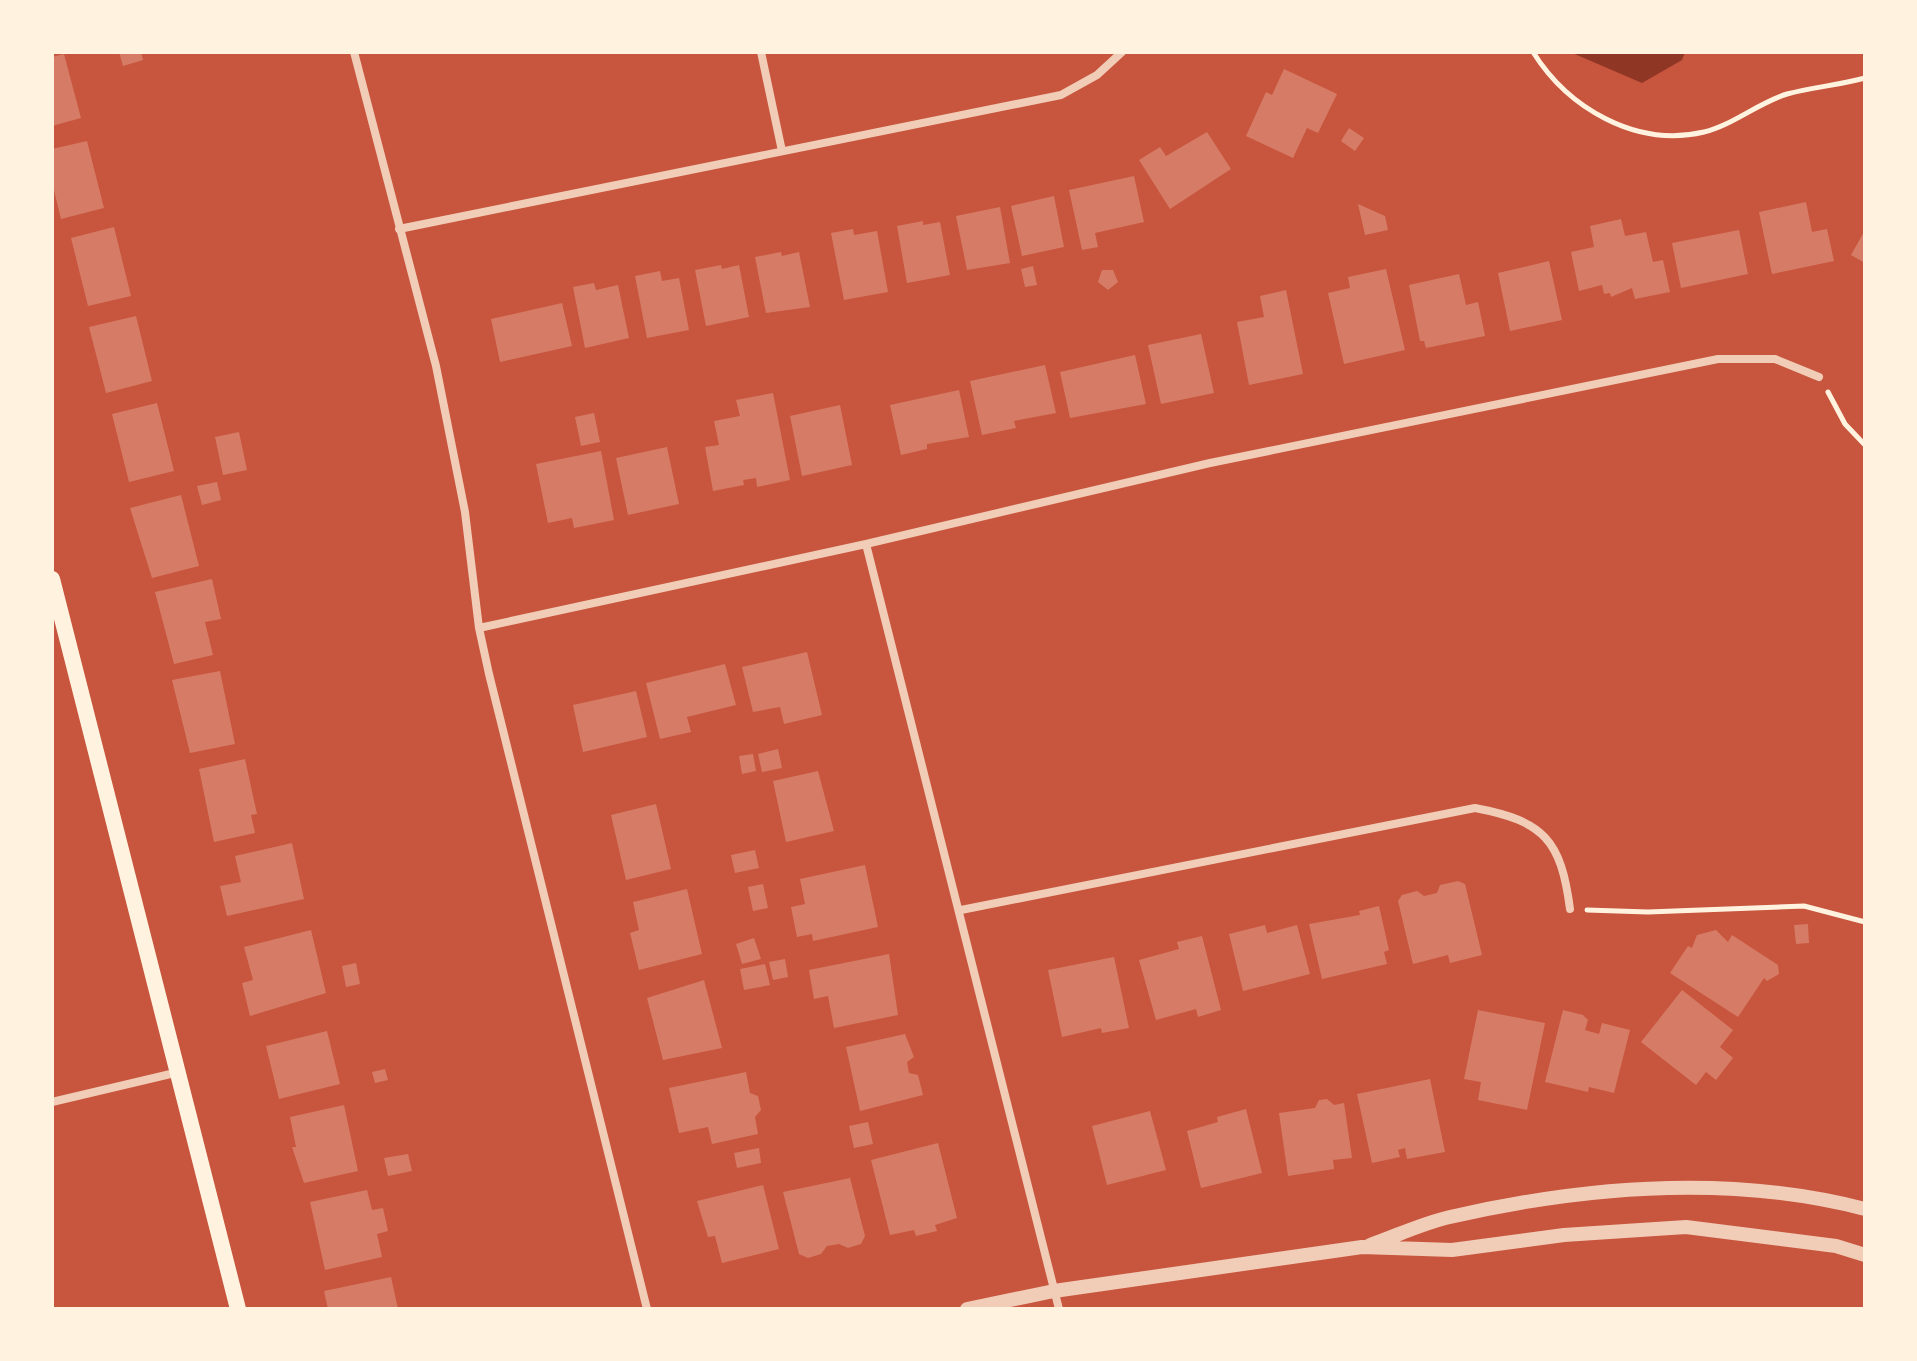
<svg xmlns="http://www.w3.org/2000/svg" width="1917" height="1361" font-family="'Work Sans',sans-serif">
<rect width="100%" height="100%" fill="#c8553d"/>
<path fill="#8f3625" d="M1570,52h115l-3,8 -40,23z"/>
<path fill="#d67c66" d="M119,52h22l2,8 -20,6z
M64,54l17,64 -29,8v-69z
M1284,69l53,25 -19,39 -11,-5 -14,30 -47,-22 20,-44 6,3z
M1349,128l15,10 -9,13 -14,-10z
M1207,132l24,37 -61,40 -31,-49 21,-13 6,9z
M87,141l17,67 -43,11 -9,-37v-33z
M1134,176l10,46 -49,11 3,14 -16,3 -13,-60z
M1054,196l10,51 -42,9 -11,-50z
M1806,202l6,30 15,-3 7,32 -62,13 -13,-62z
M1358,204l27,12 3,14 -23,5z
M1000,207l10,56 -43,7 -11,-54z
M1621,219l4,17 21,-4 7,30 10,-2 7,32 -35,7 -3,-11 -21,9 -1,-4 -6,1 -2,-9 -23,6 -8,-39 23,-5 -4,-21z
M923,221v4l17,-3 10,53 -43,8 -10,-57z
M114,227l17,69 -43,10 -17,-68z
M853,229l1,6 23,-4 11,61 -44,8 -13,-67z
M1739,230l9,44 -67,14 -9,-45z
M1865,230v33l-14,-8z
M781,252l1,4 17,-4 11,55 -44,6 -11,-56z
M1549,261l13,59 -52,11 -12,-58z
M721,265l1,4 17,-4 10,52 -43,9 -11,-56z
M1033,266l4,19 -12,2 -4,-18z
M1386,269l19,81 -61,14 -16,-71 22,-5 -2,-11z
M1102,270h11l5,12 -10,8 -10,-8z
M660,271l2,10 17,-3 10,52 -42,8 -12,-62z
M1459,274l7,31 12,-3 7,34 -59,12 -2,-7h-4l-11,-56z
M594,283l2,7 22,-5 11,53 -44,10 -12,-61z
M1286,290l17,84 -54,11 -12,-63 27,-5 -4,-21z
M562,303l10,43 -72,16 -9,-43z
M136,316l16,65 -46,12 -17,-66z
M1201,334l13,59 -53,11 -13,-59z
M1135,355l11,49 -76,14 -10,-46z
M1045,365l11,48 -42,8 2,7 -34,7 -12,-54z
M959,390l10,47 -42,7v5l-26,6 -11,-50z
M773,393l17,87 -33,7 -1,-9 -13,2 1,5 -31,6 -8,-44 14,-2 -5,-24 26,-5 -4,-16z
M157,403l17,68 -45,11 -17,-68z
M840,405l12,60 -50,11 -12,-60z
M594,413l6,29 -19,4 -6,-29z
M239,432l8,38 -24,5 -8,-38z
M667,447l12,57 -51,11 -12,-57z
M601,451l13,69 -40,8 -2,-10 -24,5 -12,-59z
M217,482l4,18 -19,5 -5,-19z
M181,495l18,71 -47,12 -22,-70z
M212,579l9,40 -16,3 8,33 -39,9 -19,-72z
M807,652l15,63 -38,9 -4,-17 -27,5 -11,-45z
M725,664l11,41 -49,12 4,15 -31,7 -14,-56z
M220,671l15,73 -45,9 -18,-73z
M636,691l11,46 -64,15 -10,-47z
M778,749l4,19 -20,4 -4,-18z
M753,754l3,17 -14,3 -3,-18z
M245,759l12,55 -6,1 4,18 -41,9 -15,-73z
M818,771l16,60 -48,11 -13,-61z
M656,804l15,65 -45,11 -15,-65z
M292,843l12,56 -77,17 -7,-30 21,-4 -6,-26z
M755,850l4,18 -24,5 -4,-18z
M865,865l13,62 -65,14 -1,-7 -15,3 -6,-30 14,-3 -5,-25z
M1458,881l7,3 17,71 -32,8 -2,-8 -35,9 -15,-63 4,-6 15,-4 7,5 13,-3 3,-8z
M763,884l5,24 -15,3 -5,-24z
M687,889l15,65 -63,16 -9,-37 9,-3 -6,-28z
M1379,906l10,44 -5,2 3,12 -65,15 -13,-55 51,-9 -1,-4z
M1808,924l1,19 -13,1 -2,-19z
M1265,925l2,8 30,-8 13,49 -67,17 -14,-57z
M311,930l15,63 -76,23 -8,-33 11,-3 -9,-33z
M1716,930l12,12 4,-7 46,30 1,9 -12,7 -3,-3 -26,39 -68,-44 18,-27 4,2 5,-13z
M1202,936l19,74 -23,7 -2,-8 -40,11 -17,-60 40,-11 -2,-7z
M754,938l7,21 -19,5 -6,-20z
M889,954l9,61 -64,13 -6,-32 -14,3 -5,-29z
M1114,957l15,71 -27,5 -1,-5 -39,9 -14,-67z
M785,959l3,18 -15,3 -4,-18z
M356,963l4,21 -14,3 -4,-21z
M765,964l5,21 -26,5 -4,-21z
M704,980l18,68 -59,12 -16,-62z
M1682,990l51,40 -13,17 13,11 -17,22 -10,-8 -10,13 -55,-43z
M1478,1010l67,13 -18,87 -49,-10 3,-18 -17,-3z
M1563,1010l20,5 5,5 -3,10 14,4 3,-11 28,7 -16,63 -25,-6 -1,5 -43,-10z
M327,1031l13,53 -61,15 -13,-53z
M905,1034l9,23 -7,5 2,11 9,2 5,20 -63,16 -14,-64z
M385,1069l3,11 -13,3 -3,-11z
M746,1072l4,21 8,3 3,14 -6,7 3,17 -46,10 -4,-17 -29,6 -10,-45z
M1430,1079l15,73 -38,7 -2,-11 -7,2 2,7 -28,6 -15,-69z
M1327,1099l7,6 10,-2 8,55 -19,2 1,9 -46,7 -9,-63 36,-5 4,-8z
M344,1105l14,66 -54,12 -12,-36h4l-6,-30z
M1246,1109l16,64 -61,15 -14,-57 31,-9 -1,-5z
M1150,1111l16,59 -59,15 -15,-59z
M868,1122l5,22 -19,4 -5,-22z
M938,1143l19,75 -22,7 2,6 -21,5 -2,-6 -24,5 -19,-75z
M759,1148l2,15 -24,5 -3,-15z
M408,1154l4,17 -24,5 -4,-18z
M850,1178l15,58 -4,8 -13,4 -9,-4 -12,2 -6,8 -13,4 -9,-4 -16,-62z
M763,1185l16,64 -57,14 -7,-27 -7,1 -11,-36z
M367,1190l5,20 11,-2 5,23 -11,3 5,23 -57,13 -15,-68z
M391,1277l7,32h-70l-4,-18z"/>
<g fill="none" stroke-linecap="round" stroke-linejoin="round">
<path stroke="#fff3e0" stroke-width="5" d="M1533,52c35,56 103,96 171,80 29,-7 54,-29 83,-38 26,-7 53,-9 78,-16
M1828,392l17,32 20,21
M1587,910l61,2 156,-6 61,16"/>
<path stroke="#f1ccb7" stroke-width="8" d="M354,52l82,314 29,146 14,116 10,46 158,635
M761,52l21,99
M399,229l662,-134 36,-20 25,-23
M866,544l193,765
M479,628l387,-84 344,-81 508,-104h57l44,18
M961,910l514,-102c69,13 86,32 95,101
M52,1102l127,-30"/>
<path stroke="#f1ccb7" stroke-width="14" d="M1370,1245c26,-9 53,-22 80,-28 135,-31 280,-43 415,-8
M967,1309l87,-18 308,-44 90,3 112,-15 122,-8 150,19 29,9"/>
<path stroke="#fff3e0" stroke-width="16" d="M52,579l186,730"/>
</g>
<rect width="1917" height="1361" fill="none" stroke="#fff3e0" stroke-width="108"/>
</svg>
